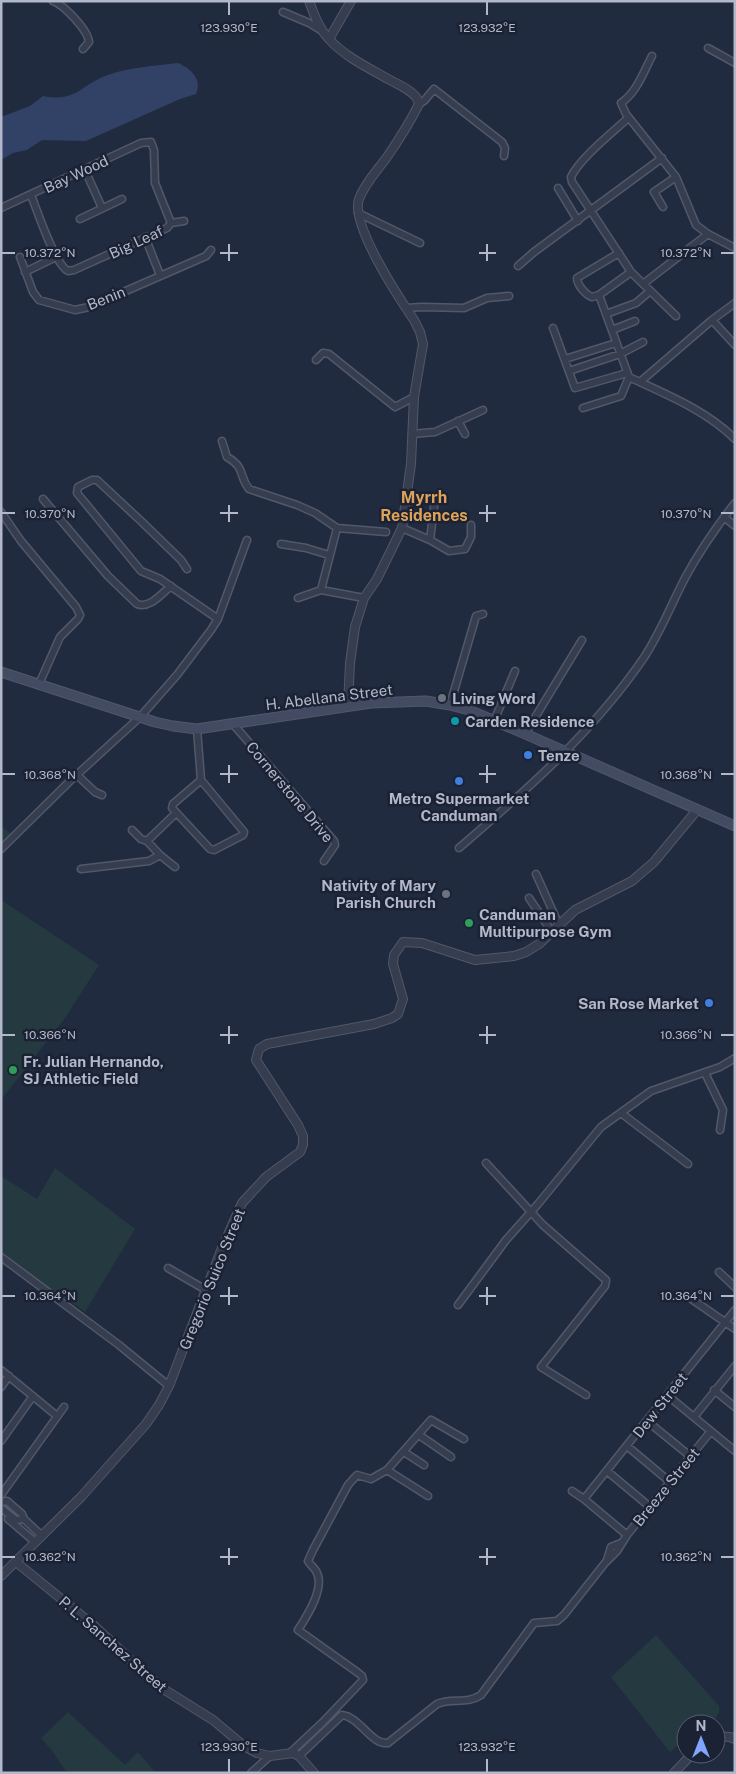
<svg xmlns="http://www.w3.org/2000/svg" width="736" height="1774" font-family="'Public Sans',sans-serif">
<rect width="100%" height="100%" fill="#212b40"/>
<path fill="#243a40" d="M1,826l15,12 -15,16z
M1,900l98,65 -34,53 -64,82z
M55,1168l80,61 -50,83 -19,-14 -5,8 -57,-42 -3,5v-93l36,23z
M656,1635l63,71v7l-7,11h-26v15l-16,13 -59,-75z
M68,1712l57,53 13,-13 18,21h-89l-14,-21 -12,-14z"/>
<path fill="#324166" d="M178,63c12,5 25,16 18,31l-16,5 -94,42 -44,-1 -15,10 -14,3 -12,7v-43l29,-11 13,-10c34,7 38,-12 65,-21 22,-8 46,-9 70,-12z"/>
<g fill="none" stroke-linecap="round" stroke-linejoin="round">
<g stroke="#51586a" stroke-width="9">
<path id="minor" d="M53,1c11,4 35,29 36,41l-6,7
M283,12l26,11 13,8
M708,48l27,15
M652,56c-9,17 -15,36 -31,47l5,11 50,63 20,48 12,9 27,14
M419,104l5,-3 10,-12 68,53 3,6 -1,8
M628,118c-16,15 -48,40 -57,59l1,5 59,90 45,44
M85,170l17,38
M558,188l20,33
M31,195c6,15 24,70 37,76l6,-1 93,-42 4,-5
M663,207l-9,-15 22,-15
M1,208l140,-65 10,-1 3,8 1,33 16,40
M358,213l62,30
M80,219l42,-20
M171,223l13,-2
M145,237l15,38
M20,257l13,35 6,8 36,10 14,-3 117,-51 5,-6
M518,266l16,-14 128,-94
M25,272l31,-15
M631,272l-32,23 30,82c36,17 77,33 106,62
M643,284l65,-50
M599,295l-7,2c-6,-2 -15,-12 -15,-19l42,-25
M406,308l16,-1 42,1 23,-10 22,-2
M606,314l30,-11 14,-12
M712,320l23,25
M553,328l22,60 52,-15
M612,330l23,-9
M565,359l51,-16
M316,360l7,-7 6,1 66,53 19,-10
M569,371l51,-17 23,-12
M640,382l72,-62 23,-17
M583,408l38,-12 8,-19
M458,421l7,13
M412,434l23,-2 48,-22
M222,441l5,16c19,11 11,18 22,32l48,16 18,8 22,15 49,4
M43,499l65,77 29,28c13,5 25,-11 34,-18
M1,512l20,29 55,66 4,8 -2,4 -18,18 -21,47
M724,517l11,9
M402,528l28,12 19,11 16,-2 6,-12v-12
M430,540l5,-41
M281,544l25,4 23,7
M187,569l-6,-9 -39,-38 -45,-42h-5l-14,7 -1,6 64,78 19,8 58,40
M321,590l43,8
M298,598l23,-8 16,-62
M450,705l26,-89 7,-2
M494,721l21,-50
M233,724l101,117 1,4 -11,16
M197,729l4,51
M525,734l57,-94
M77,775l18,17 7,3
M201,780l43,52 -1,3 -29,15 -4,-1 -38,-41 1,-4z
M132,830l9,9 6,2 13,14 15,12
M147,841l29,-28
M459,848c68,-58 136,-118 186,-192 16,-25 26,-51 40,-78 14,-26 32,-52 50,-75
M1,849l69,-68 70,-64 37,-42 34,-45 7,-11 29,-79
M81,869l68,-8 11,-6
M536,874l23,51
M529,898l23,34
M705,1073l18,37 -3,20
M621,1113l67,51
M486,1163l57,62 63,55 -1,6 -64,81 45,28
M1,1257l118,88 50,41
M168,1268l38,22
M719,1272l16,15
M690,1298l45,31
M458,1305l48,-65 32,-36 63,-77 50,-36 69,-24 15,-9
M1,1370l56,46
M1,1387l8,-11
M714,1390l21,17
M667,1395l68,56
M694,1417l41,-51
M647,1421l43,35
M419,1435l32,22
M1,1441l32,-45
M627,1446l43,36
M404,1452l20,13
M387,1470l41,26
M607,1471l43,36
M572,1491l12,8 43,36
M1,1495l63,-88
M584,1499l151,-189
M1,1502l6,-1 15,13 2,5
M1,1508l15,12 8,-1 18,17
M8,1519l27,23
M607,1560l4,-13 10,-4
M290,1753l33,-31 40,-42 -1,-4 -5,-4 -59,-42c9,-14 28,-43 18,-59 -2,-4 -6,-6 -8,-10l5,-11 35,-65 9,-10 14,4 16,-9 44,-50 33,19
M299,1756l43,-41c18,2 29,30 46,28l49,-39c15,-7 29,1 44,-9l53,-72 23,-2 7,-6 41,-52 12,-12 10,-16 84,-104
M251,1773l19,-17"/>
</g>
<g stroke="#51586a" stroke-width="10">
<path id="tertiary" d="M309,1c5,13 10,28 20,38 16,18 40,29 61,41 9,5 20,9 26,17 2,3 2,4 3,7 -9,18 -21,37 -32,53 -10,14 -22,26 -28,42 -9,25 40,99 55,121l6,12 3,12 -9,53 -3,67 -9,64 -25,51 -13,19 -9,29 -5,36 -2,43
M329,39l22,-38
M16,1562l76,62 55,51 18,15 48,30 31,26 13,7 13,3 23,-3 6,3 15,17
M1,1576l80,-79 65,-73 13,-19 10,-19 53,-138 20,-45 24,-26 34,-25 3,-7v-9l-5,-11 -42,-65 3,-11 8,-5 107,-20 18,-6 6,-4 5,-15 -10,-35 1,-9 9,-13 19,1 53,17 39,-4 12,-4 13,-8 36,-34 57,-29 22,-19 43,-52
M716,1736l14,1 5,2
M674,1773l18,-19"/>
</g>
<g stroke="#51586a" stroke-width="11">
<path id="secondary" d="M1,672l154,50 18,4 24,3 174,-26 55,-2 24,4 19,5 54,23 212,93"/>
</g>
<use href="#minor" stroke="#363d4f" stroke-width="6"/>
<use href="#tertiary" stroke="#363d4f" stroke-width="8"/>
<use href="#secondary" stroke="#434b63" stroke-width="9"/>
</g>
<path fill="none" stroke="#b2b8ca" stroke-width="2" d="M229,2v13M487,2v13M229,244v17M487,244v17M2,253h13M220,253h18M479,253h17M721,253h13M229,505v17M487,505v17M2,513h13M220,513h18M479,513h17M721,513h13M229,765v18M487,765v18M2,774h13M220,774h18M479,774h17M721,774h13M229,1026v18M487,1026v18M2,1035h13M220,1035h18M479,1035h17M721,1035h13M229,1287v18M487,1287v18M2,1296h13M220,1296h18M479,1296h17M721,1296h13M229,1548v17M487,1548v17M2,1557h13M220,1557h18M479,1557h17M721,1557h13M229,1759v13M487,1759v13"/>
<g fill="#6b7280" stroke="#1b2234" stroke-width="2">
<circle cx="442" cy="698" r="5"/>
<circle cx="446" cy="894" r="5"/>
</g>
<circle fill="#0f9aa8" stroke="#1b2234" stroke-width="2" cx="455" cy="721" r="5"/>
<g fill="#3f7fe0" stroke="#1b2234" stroke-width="2">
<circle cx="528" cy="755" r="5"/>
<circle cx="459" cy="781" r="5"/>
<circle cx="709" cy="1003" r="5"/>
</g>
<g fill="#2e9e5b" stroke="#1b2234" stroke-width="2">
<circle cx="469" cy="923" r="5"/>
<circle cx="13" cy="1070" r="5"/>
</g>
<g text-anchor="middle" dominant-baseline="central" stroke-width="5" stroke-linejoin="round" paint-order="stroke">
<g font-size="15" fill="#b2b8ca" stroke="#1b2234">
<text transform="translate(76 174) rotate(-25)">Bay Wood</text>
<text transform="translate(136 242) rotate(-25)">Big Leaf</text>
<text transform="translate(106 298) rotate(-22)">Benin</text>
<text transform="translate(329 697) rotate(-7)">H. Abellana Street</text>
<text transform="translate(290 792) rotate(50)">Cornerstone Drive</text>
<text transform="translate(212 1279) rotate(-68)">Gregorio Suico Street</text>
<text transform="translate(660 1405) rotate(-52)">Dew Street</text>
<text transform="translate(666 1487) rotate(-51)">Breeze Street</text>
<text transform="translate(113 1644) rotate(41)">P. L. Sanchez Street</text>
</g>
<g font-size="15" font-weight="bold" fill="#b2b8ca" stroke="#1b2234" text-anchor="start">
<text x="452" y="698">Living Word</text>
<text x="465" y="721">Carden Residence</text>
<text x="538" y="755">Tenze</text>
<text x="459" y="798" text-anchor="middle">Metro Supermarket<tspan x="459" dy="17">Canduman</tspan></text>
<text x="436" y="885" text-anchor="end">Nativity of Mary<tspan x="436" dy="17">Parish Church</tspan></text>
<text x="479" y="914">Canduman<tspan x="479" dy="17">Multipurpose Gym</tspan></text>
<text x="699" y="1003" text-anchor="end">San Rose Market</text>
<text x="23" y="1061">Fr. Julian Hernando,<tspan x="23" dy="17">SJ Athletic Field</tspan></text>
</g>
<g font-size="16" font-weight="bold" fill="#dea259" stroke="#1b2234">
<text x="424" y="497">Myrrh<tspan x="424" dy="18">Residences</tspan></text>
</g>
</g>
<g font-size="12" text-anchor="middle" fill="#b2b8ca" stroke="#1b2234" stroke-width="5" stroke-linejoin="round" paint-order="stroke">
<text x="229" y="32">123.930°E</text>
<text x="487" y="32">123.932°E</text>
<text x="50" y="257">10.372°N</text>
<text x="686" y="257">10.372°N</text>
<text x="50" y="518">10.370°N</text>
<text x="686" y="518">10.370°N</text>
<text x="50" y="779">10.368°N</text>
<text x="686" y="779">10.368°N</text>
<text x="50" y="1039">10.366°N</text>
<text x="686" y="1039">10.366°N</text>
<text x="50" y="1300">10.364°N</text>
<text x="686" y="1300">10.364°N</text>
<text x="50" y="1561">10.362°N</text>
<text x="686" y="1561">10.362°N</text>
<text x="229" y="1751">123.930°E</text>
<text x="487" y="1751">123.932°E</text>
</g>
<rect width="736" height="1774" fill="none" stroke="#b2b8ca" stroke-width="5"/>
<g transform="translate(701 1739)"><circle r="24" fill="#1b2234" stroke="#575e70"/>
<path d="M0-4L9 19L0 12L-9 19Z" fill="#82a4ff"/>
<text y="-8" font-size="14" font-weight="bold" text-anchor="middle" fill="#b2b8ca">N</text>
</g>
</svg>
